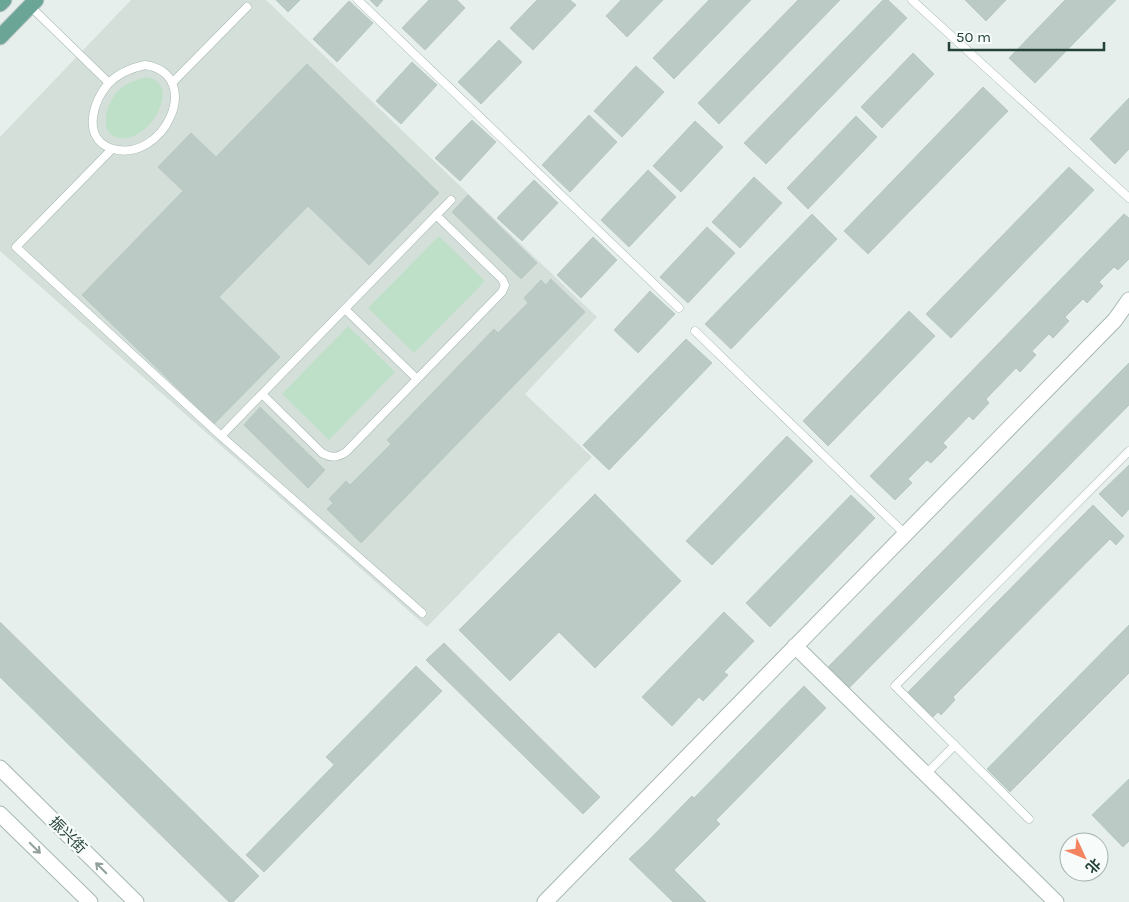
<svg xmlns="http://www.w3.org/2000/svg" width="1129" height="902" font-family="Karla,'Noto Sans SC',sans-serif">
<rect width="100%" height="100%" fill="#e6efeb"/>
<path fill="#d4dfda" d="M131,0h135l331,317 -72,77 67,63 -165,170 -427,-376v-114z"/>
<path fill="#bfe0c8" d="M146,77c36,5 7,59 -20,61 -30,3 -22,-33 -8,-47 8,-8 18,-11 28,-14z
M439,236l46,45 -71,72 -46,-45z
M348,326l47,46 -66,68 -47,-46z"/>
<path fill="#bbcac4" stroke="#b8c9c2" d="M276,0h24l-12,12z
M370,0h13l-6,7z
M429,0h28l8,8 -40,42 -23,-22z
M537,0h33l6,5 -43,45 -23,-22z
M621,0h42l-36,37 -21,-21z
M709,0h42l-77,79 -21,-21z
M798,0h42l-121,124 -21,-21z
M883,0h5l19,18 -141,146 -22,-21z
M965,0h41l-20,21z
M1065,0h51l-81,83 -26,-25z
M349,1l24,22 -36,39 -24,-23z
M499,40l23,22 -41,42 -23,-22z
M913,53l21,21 -52,54 -21,-21z
M412,62l25,23 -36,39 -25,-23z
M307,64l132,129 -70,72 -61,-59 -89,91 61,60 -66,67 -132,-129 101,-104 -25,-24 33,-34 25,24z
M636,66l28,26 -42,45 -28,-26z
M983,87l25,24 -140,143 -24,-23z
M1129,98v51l-14,15 -25,-25z
M589,115l28,27 -47,50 -28,-27z
M856,116l21,21 -69,72 -21,-21z
M472,120l24,22 -36,39 -25,-23z
M695,121l28,26 -42,45 -28,-26z
M1069,167l25,23 -143,148 -25,-24z
M648,170l28,27 -47,50 -28,-27z
M754,177l28,26 -42,45 -28,-26z
M534,180l24,23 -36,38 -25,-23z
M468,195l69,68 -16,16 -69,-67z
M812,214l25,25 -106,110 -26,-25z
M1124,214l5,4v41l-11,11 -4,-3 -15,15 4,4 -16,17 -4,-4 -18,18 4,4 -16,17 -4,-4 -17,17 4,4 -16,17 -4,-4 -30,31 3,4 -16,17 -4,-4 -26,27 4,4 -16,16 -4,-3 -19,19 4,4 -17,17 -25,-24z
M707,227l28,26 -47,50 -28,-26z
M593,237l24,23 -36,38 -24,-23z
M551,279l34,33 -224,231 -34,-34 6,-6 -4,-4 17,-18 4,4 41,-41 -4,-4 107,-111 4,4 30,-30 -4,-5 17,-18 5,5z
M650,291l25,23 -37,39 -24,-23z
M909,311l26,25 -107,110 -25,-25z
M686,339l26,24 -103,107 -26,-25z
M1129,363v42l-280,283 -21,-21z
M260,407l65,63 -17,18 -64,-63z
M787,436l26,25 -101,104 -26,-24z
M1129,465v44l-7,8 -23,-23z
M595,494l86,87 -86,87 -36,-36 -49,49 -51,-51z
M851,495l24,23 -105,109 -24,-24z
M1093,505l31,31 -8,9 -6,-6 -157,158 2,3 -14,15 -3,-3 -5,5 -25,-25z
M724,612l30,29 -30,31 4,3 -25,26 -4,-4 -27,29 -30,-29z
M0,622l259,254 -26,26h-4l-229,-225z
M1129,625v48l-119,119 -23,-23z
M444,643l156,154 -17,17 -157,-154z
M416,666l26,25 -90,91 -26,-25z
M804,686l22,22 -110,112 -22,-22z
M334,765l18,17 -88,90 -18,-17z
M1129,779v62l-6,6 -31,-32z
M692,796l28,28 -46,46 -28,-27z
M646,843l28,27 32,32h-33l-44,-43z"/>
<g fill="none" stroke-linecap="round" stroke-linejoin="round">
<g stroke="#a8b8b2" stroke-width="9">
<path id="service" d="M358,0l321,308
M912,0l217,198
M30,6l79,77
M145,65c61,9 18,102 -35,83 -28,-11 -17,-47 -2,-64 10,-11 23,-16 37,-19z
M172,83l75,-76
M112,149l-96,98 205,189 201,177
M345,309l72,70
M695,331l210,203
M262,394l60,59c9,5 15,5 24,-1l156,-160 3,-7 -3,-6 -66,-64
M221,436l230,-236
M926,774l29,-29
M1029,819l-134,-133 234,-235"/>
</g>
<g stroke="#a8b8b2" stroke-width="17">
<path id="minor" d="M795,646l261,256
M545,902l570,-582 14,-20"/>
</g>
<g stroke="#a8b8b2" stroke-width="17">
<path id="tertiary" d="M0,768l136,134
M0,814l90,88"/>
</g>
<g stroke="#c2cac8" stroke-width="17">
<path id="primary" d="M0,4l4,-4
M0,37l36,-37"/>
</g>
<use href="#service" stroke="#fff" stroke-width="8"/>
<use href="#minor" stroke="#fff" stroke-width="15"/>
<use href="#tertiary" stroke="#fff" stroke-width="15"/>
<use href="#primary" stroke="#6aa596" stroke-width="15"/>
</g>
<defs><path id="oneway-shaft" d="M-6 0H5M1.5-3L5.5 0L1.5 3" fill="none" stroke-width="1.6" stroke-linecap="round" stroke-linejoin="round" transform="scale(1.25)"/></defs>
<g stroke="#92a09c">
<use href="#oneway-shaft" transform="translate(35 848) rotate(45)"/>
<use href="#oneway-shaft" transform="translate(101 868) rotate(-135)"/>
</g>
<g text-anchor="middle" dominant-baseline="central" stroke-width="5" stroke-linejoin="round" paint-order="stroke">
<g font-size="15" fill="#24423a" stroke="#f7fbf9">
<text transform="translate(68 835) rotate(45)">振兴街</text>
</g>
</g>
<g transform="translate(1084 857) rotate(134)"><circle r="24" fill="#f7fbf9" stroke="#a3b1ad"/>
<path d="M0-4L9 19L0 12L-9 19Z" fill="#f4845f"/>
<text y="-8" font-size="14" font-weight="bold" text-anchor="middle" fill="#24423a">北</text>
</g>
<path d="M949 42v8h155v-8" fill="none" stroke="#24423a" stroke-width="2.5"/>
<text x="956" y="42" font-size="15" fill="#24423a" stroke="#f7fbf9" stroke-width="4" paint-order="stroke">50 m</text>
</svg>
